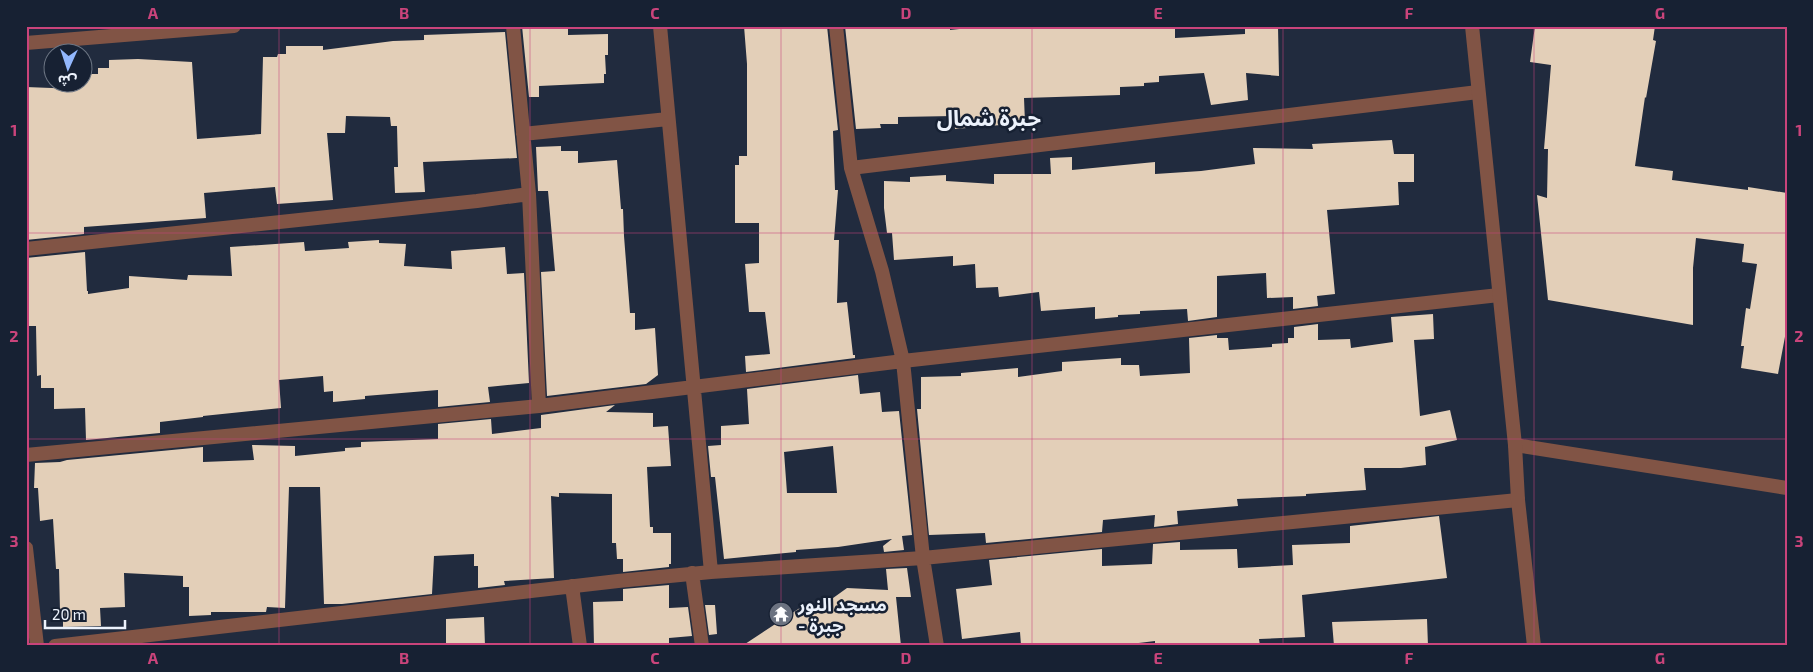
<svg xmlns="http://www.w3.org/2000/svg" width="1813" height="672" font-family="'Exo 2','Noto Sans Arabic',sans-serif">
<rect width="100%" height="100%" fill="#212b3e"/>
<path fill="#e3cfb8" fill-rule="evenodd" d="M522,26h46v9l40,-1v21h-3l1,19h-2v9l-65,3v11h-10z
M744,26h83l11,104 -5,1 2,59h3l-4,50h5l-2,63 10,-1 6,53h2v3l-109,14 -1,-16 25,-2 -5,-42h-16l-4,-48 14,-1v-40h-24v-58h4v-9h8v-92z
M845,26h105v4l37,-4h188v12l70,-4v-5l33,-2 1,49 -33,-3 2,27 -37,5 -7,-32 -45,3v6l-15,1v3l-24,1v8l-96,3 1,25 -70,6 -1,-13 -56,1v7h-18l1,4 -25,1z
M1535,26h120l-2,14 3,1 -10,57 -1,-1 -10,69 38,5 -1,9 76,10v-3l39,6v133l-9,48 -37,-6 3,-22h-3l5,-38 4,1 7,-45 -15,-2 2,-18 -48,-6 -3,30v57l-145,-25 -11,-105 10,3 1,-49h-4l7,-84 -21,-3z
M505,32l12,126 -94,4 2,30 -30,1 -1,-26h4l-1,-41h-6l-1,-9 -44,-1 -1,17h-18l6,67 -56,4 -2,-17 -71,6 2,25 -122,9v7l-58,6v-153l51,2 -1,-7h6v-8h16v-6h11v-8l29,-1 54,3 5,77 64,-5 2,-77h14l1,-3h8v-8h37v4l70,-9 31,-1v-5z
M1392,140l2,14h20v28h-16l1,23 -72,5 8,84 -18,2 1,10 -25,3v-12l-26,1 -1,-25 -49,3v41l-29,4 -1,-12 -47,2v3l-22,1v2l-23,2v-12l-54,4 -2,-19 -40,5 -1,-10 -22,1 -1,-24 -22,2v-10l-59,4 -2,-27h-5l-3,-25v-27l26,1v-5l36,-2v6l48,3v-10h57l-1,-16 22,-1v13l83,-8v12l46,-3 54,-7 -2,-16 60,1 -1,-5z
M561,146v5h17v12l39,-3 4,49h2l1,27 6,77h5v17l20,-2 3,47 -12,9 -99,12 -6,-124 14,-1 -7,-80h-10l-2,-44z
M379,240v3l27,1 -2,22 48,3 -1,-18 54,-4 2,27 17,-1 5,110 -41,4 2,15 -52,5v-17l-73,6v3l-32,3v-11l-9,1 -1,-16 -44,4 2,28 -78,8v1l-43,5v11l-74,7 -1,-32 -31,1v-21h-13v-13l-4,1 -1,-50h-8l-2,-68 59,-6 2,39h1v3l41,-6v-12l58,4 1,-5 44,1 -2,-29 74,-5 1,9 44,-3 -1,-6z
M1433,314l1,25 -20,1 6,76 30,-6 7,30 -32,7 1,18 -25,3h-37l2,22 -60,4v2l-69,3 1,7 -61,5 1,13 -24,3 1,-12 -52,5 -1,12 -116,11 -1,-10 -56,2 -12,-126h4v-32l40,-1v-3l57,-5v9l44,-6v-9l59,-4v7h18l1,11 50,-3 -1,-35 28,-3v3h11l1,12 43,-3v-3l16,-1v-5h6v-11l24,-3v16l32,-1 1,9 42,-6 -2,-25z
M858,375l2,19 20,-2 2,20 17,-1 13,124 -10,1 2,14 -20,2 -1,-6 9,-7 -54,8 -42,3v2l-72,7 -9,-82h-4l-3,-31 13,-1v-19l28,-2 -2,-35zM833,446l4,47h-50l-3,-41z
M615,405l-9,7 47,1v14l15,-1 3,40 -24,1 3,60h3v6h18v31h-2v3l-46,5v-13h-6l-1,-16h-4v-49l-53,-1v4l-8,-1 3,82 -50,3 1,4 -27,3v-22h-4v-12l-40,2 -2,38 -90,10h-18l-4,-117h-31l-4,121 -18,-1 -1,5h-55v3l-22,1v-29h-6v-11l-59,-3 1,34 -25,1 1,18 -38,1v-15h-3l-1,-43h-3l-3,-50 -13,2 -2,-33h-4l1,-25 25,-1 7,-2 136,-13v15l51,-2 -2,-15 43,1v10l50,-5v-3l16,-1v-5l77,-3v-15l53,-5 1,15 49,-6v-13z
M1439,516l8,62 -145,17 3,42 -46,2 1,7h-105v-5l-41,5 -93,-1 -1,-13 -58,7 -6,-50 36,-4 -3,-25 113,-11v17l50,-2 1,-20 27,-2v8l57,-1 1,19 55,-3 -1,-20 58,-2v-17z
M907,568l4,29h-15l5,49h-159l67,-44 6,9 32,-23 41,2 -2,-21z
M669,585v23l19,-1 4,29 -23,2v8h-75l-1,-44 30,-1v-12z
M705,605h10l2,29 -8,1z
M484,617l1,29h-39v-27z
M1427,619l1,27h-94l-2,-24z"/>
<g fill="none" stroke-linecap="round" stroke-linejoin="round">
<path stroke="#815445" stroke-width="14" d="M513,26l16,168 10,212
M660,26l51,546
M836,26l15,142 31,103 21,90 20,197 14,88
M26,43l208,-17
M523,134l145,-15
M851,168l627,-76
M26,249l451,-48 52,-7
M1515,445l272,43
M26,455l513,-49 364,-45 596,-66
M692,573l10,73
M572,586l8,60
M55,646l563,-65 93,-9 212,-14 595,-58"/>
<path stroke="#815445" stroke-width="14" d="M1472,26l43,419 3,55 16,146
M26,548l11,98"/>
</g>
<path fill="none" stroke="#ca447b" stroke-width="1" stroke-opacity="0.55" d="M279,26v620M530,26v620M781,26v620M1032,26v620M1283,26v620M1534,26v620M26,233h1761M26,439h1761"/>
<defs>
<g id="temple-disc" transform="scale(1.25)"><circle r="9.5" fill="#6b7280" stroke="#172133"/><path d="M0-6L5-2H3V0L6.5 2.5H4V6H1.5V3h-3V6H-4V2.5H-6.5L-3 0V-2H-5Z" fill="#fff"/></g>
</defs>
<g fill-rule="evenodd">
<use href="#temple-disc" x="781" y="614"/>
</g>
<g text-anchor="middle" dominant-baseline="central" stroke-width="5" stroke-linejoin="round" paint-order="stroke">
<g font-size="18" font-weight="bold" fill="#ecf2fc" stroke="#172133" text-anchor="start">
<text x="798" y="604">مسجد النور<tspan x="798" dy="21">- جبرة</tspan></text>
</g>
<g font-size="22" font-weight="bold" fill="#ecf2fc" stroke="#172133">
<text x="989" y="117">جبرة شمال</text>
</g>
</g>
<rect width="1813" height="672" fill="none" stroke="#172133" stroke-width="55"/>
<g transform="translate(68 68) rotate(183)"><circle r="24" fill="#172133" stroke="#6c7583"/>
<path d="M0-4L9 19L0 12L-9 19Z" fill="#92b7fd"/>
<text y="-8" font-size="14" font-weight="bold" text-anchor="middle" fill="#ecf2fc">ش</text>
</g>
<path d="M45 620v8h80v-8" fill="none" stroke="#ecf2fc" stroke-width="2.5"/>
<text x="52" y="620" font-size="15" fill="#ecf2fc" stroke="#172133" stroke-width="4" paint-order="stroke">20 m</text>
<rect x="28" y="28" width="1758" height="616" fill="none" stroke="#ca447b" stroke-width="2"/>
<g font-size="16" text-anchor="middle" font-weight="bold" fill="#ca447b">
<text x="153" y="19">A</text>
<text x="404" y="19">B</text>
<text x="655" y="19">C</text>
<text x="906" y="19">D</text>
<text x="1158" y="19">E</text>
<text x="1409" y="19">F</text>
<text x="1660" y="19">G</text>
<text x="14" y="136">1</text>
<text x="1799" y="136">1</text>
<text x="14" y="342">2</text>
<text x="1799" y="342">2</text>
<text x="14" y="547">3</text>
<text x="1799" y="547">3</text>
<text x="153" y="664">A</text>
<text x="404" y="664">B</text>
<text x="655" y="664">C</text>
<text x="906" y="664">D</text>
<text x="1158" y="664">E</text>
<text x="1409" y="664">F</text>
<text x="1660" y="664">G</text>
</g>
</svg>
